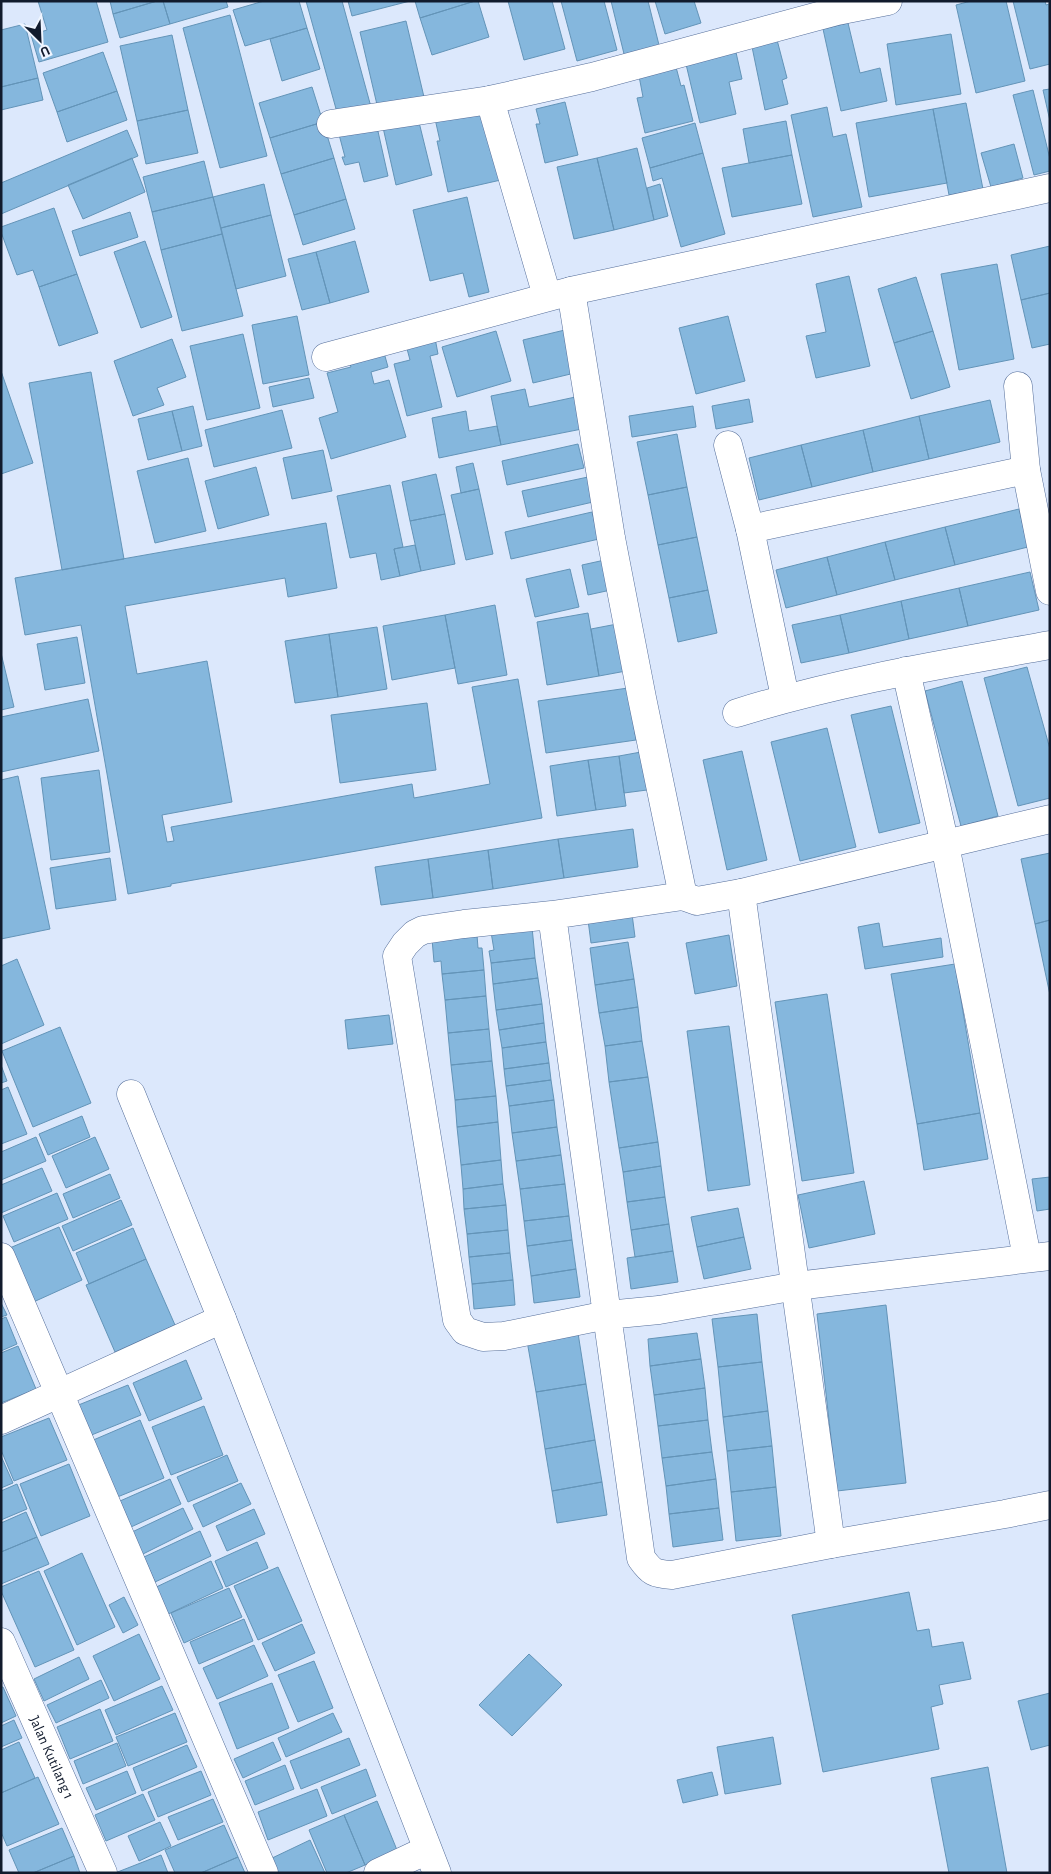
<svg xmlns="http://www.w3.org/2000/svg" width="1051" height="1874" font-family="'Alegreya Sans',sans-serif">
<rect width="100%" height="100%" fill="#dce8fc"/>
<path fill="#85b7dd" stroke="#6394b8" d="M38,1h58l12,41 -69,20 -8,-27 16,-5z
M110,1h47l-44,13z
M157,1h6l7,23 -50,14 -7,-24z
M163,1h63l2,6 -58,17z
M264,1h35l8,27 -62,18 -12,-36z
M306,1h36l29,106 -33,9z
M348,1h62l-58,15z
M415,1h60l-55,17z
M475,1h3l11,36 -57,18 -12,-37z
M508,1h44l13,48 -41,11z
M561,1h43l13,49 -40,11z
M611,1h37l13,52 -35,9z
M655,1h39l7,22 -36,11z
M971,1h35l19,80 -49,12 -20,-88z
M1013,1h32l1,4 3,-1 1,60 -20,5z
M230,15l37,141 -47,12 -37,-140z
M406,21l18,76 -46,12 -18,-77z
M848,23l12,50 20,-5 7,33 -46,10 -18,-82z
M25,24l13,54 -37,9v-57z
M307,28l13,41 -38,12 -12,-42z
M951,34l10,60 -65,11 -9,-61z
M172,35l16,75 -51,11 -17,-75z
M776,36l11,42 -5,2 6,24 -23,6 -14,-68z
M735,48l7,31 -13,3 7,32 -36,9 -15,-63z
M103,52l14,39 -60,21 -14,-39z
M676,67l5,19 3,-1 9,36 -48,12 -8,-35 6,-1 -4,-21z
M38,78l5,22 -42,10v-23z
M312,87l11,35 -53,16 -11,-35z
M1050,89v32l-7,-31z
M1033,90l17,69v12l-16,4 -21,-80z
M117,91l10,29 -60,22 -10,-30z
M492,97l22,80 -66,15 -11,-51h3l-7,-31z
M565,102l13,53 -33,8 -9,-39h4l-4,-15z
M966,103l17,86 -34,6 -16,-86z
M827,107l6,30 13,-3 16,73 -49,10 -22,-102z
M933,109l14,74 -78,14 -13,-74z
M188,110l10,43 -52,11 -9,-43z
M417,114l15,61 -36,10 -14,-62z
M375,118l13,58 -24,6 -5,-20 -14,3 -3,-8h3l-8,-30z
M786,121l6,34 -43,8 -6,-34z
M323,122l11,36 -53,16 -11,-36z
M695,123l8,30 -53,15 -8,-30z
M127,130l11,26 -137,58v-31z
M1014,144l9,34 -32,9 -10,-34z
M637,148l17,72 -40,10 -17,-72z
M703,153l22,81 -44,13 -19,-69 -9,3 -3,-13z
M792,155l10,49 -70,13 -10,-49z
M132,158l13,34 -62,27 -15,-34z
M334,158l12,41 -52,16 -13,-41z
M597,158l17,72 -40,9 -17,-72z
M204,161l9,36 -61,15 -9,-35z
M264,184l7,31 -50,13 -8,-31z
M660,184l8,32 -14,4 -7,-32z
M213,197l9,37 -61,16 -9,-38z
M467,197l22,95 -20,5 -6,-24 -33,8 -17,-71z
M346,199l9,30 -52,16 -9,-30z
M54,208l23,66 -38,13 -6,-17 -16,5 -16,-43v-5z
M130,212l8,25 -58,19 -8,-25z
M271,215l15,61 -50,13 -15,-61z
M222,234l21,82 -61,15 -21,-81z
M145,241l27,76 -31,11 -27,-76z
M355,241l14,51 -39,11 -14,-51z
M1050,246v47l-29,7 -10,-45z
M316,252l14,51 -28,7 -14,-51z
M997,264l17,95 -55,11 -18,-96z
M77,274l21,59 -39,13 -20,-59z
M849,276l21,90 -54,12 -10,-42 20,-4 -10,-48z
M916,277l17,54 -39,12 -16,-54z
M1050,293v51l-18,4 -11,-48z
M297,316l12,59 -46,9 -11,-59z
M728,316l17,65 -49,13 -17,-66z
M569,329l10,43 -46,11 -10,-43z
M496,331l15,50 -54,16 -15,-50z
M933,331l17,56 -39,12 -17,-56z
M243,334l17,74 -53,12 -17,-74z
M435,338l3,16 -8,2 12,51 -35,9 -13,-52 16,-4 -4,-15z
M172,339l14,38 -29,11 7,17 -31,11 -19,-55z
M383,349l5,18 -17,5 3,12 15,-4 17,57 -75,22 -12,-41 19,-6 -11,-39 24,-6 -3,-8z
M1,371l32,92 -32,11z
M91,372l33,187 -62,11 -33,-187z
M309,378l5,20 -41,9 -4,-20z
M525,389l4,18 51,-11 7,32 -86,17 -10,-49z
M749,399l4,23 -37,7 -4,-23z
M990,400l10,42 -71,17 -10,-43z
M193,406l9,40 -20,5 -10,-40z
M693,406l3,21 -64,10 -3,-21z
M282,410l10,38 -78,19 -9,-37z
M172,411l10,40 -34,9 -10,-41z
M466,411l3,20 28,-5 4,19 -62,13 -7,-40z
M919,416l10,43 -56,13 -10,-42z
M863,430l10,42 -61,15 -11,-42z
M677,434l10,53 -39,8 -11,-53z
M578,444l6,24 -77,17 -5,-24z
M801,445l11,42 -53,13 -10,-42z
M323,450l9,41 -40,8 -9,-41z
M188,458l18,73 -51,12 -18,-72z
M473,463l6,26 -18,4 -5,-26z
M256,467l13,48 -51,14 -13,-48z
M436,474l9,40 -35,7 -8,-39z
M588,477l5,25 -65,15 -6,-26z
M390,485l13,62 -9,2 6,27 -19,4 -5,-27 -26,5 -13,-62z
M687,487l10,50 -39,8 -10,-50z
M479,489l14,65 -27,6 -15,-65z
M1019,509l9,38 -73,18 -10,-38z
M592,512l7,27 -88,20 -6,-27z
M445,514l10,50 -34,7 -11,-50z
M326,523l11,65 -49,9 -3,-19 -160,28 12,68 70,-13 25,141 -70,13 5,27 7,-1 -3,-14 241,-43 2,14 76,-14 -18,-97 46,-8 24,139 -371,66v2l-43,8 -47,-269 -56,10 -10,-57z
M945,527l10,38 -60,15 -10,-38z
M697,537l11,53 -39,8 -11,-53z
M885,542l10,38 -58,15 -10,-38z
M415,545l6,26 -21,5 -6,-27z
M623,556l6,30 -41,9 -6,-30z
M827,557l10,38 -51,13 -10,-38z
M570,569l9,38 -44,10 -9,-38z
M1030,572l9,38 -71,16 -9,-38z
M959,588l9,38 -59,13 -8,-38z
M708,590l9,43 -39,9 -9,-44z
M901,601l8,38 -60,14 -9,-38z
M495,605l12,70 -49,9 -13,-69z
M588,613l11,63 -52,9 -10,-63z
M445,615l10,53 -63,12 -9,-54z
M840,615l9,38 -48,10 -9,-38z
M617,624l9,47 -27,5 -8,-47z
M377,627l10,62 -49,8 -9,-63z
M329,634l9,63 -43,6 -10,-62z
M77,637l8,46 -40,7 -8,-46z
M1,653l13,54 -13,3z
M1027,667l23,82v49l-32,8 -34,-128z
M962,681l36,135 -37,10 -36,-135z
M628,688l8,52 -90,13 -8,-52z
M88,699l11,52 -98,21v-55z
M427,703l9,67 -96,13 -9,-68z
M891,706l29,117 -41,10 -28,-118z
M827,728l29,119 -56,14 -29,-119z
M742,751l25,109 -40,10 -24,-110z
M641,752l6,38 -23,3 -5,-37z
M619,756l7,50 -30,4 -8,-50z
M588,760l8,50 -39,6 -7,-50z
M99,770l11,82 -59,8 -10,-82z
M18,776l32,153 -49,10v-159z
M633,829l5,38 -74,11 -6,-39z
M558,839l6,39 -71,11 -5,-39z
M488,850l5,39 -60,9 -5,-39z
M1050,853v67l-15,4 -14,-65z
M110,858l6,42 -60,9 -6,-41z
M428,859l5,39 -52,7 -6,-38z
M632,914l3,23 -44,6 -3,-23z
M1050,920v75l-15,-71z
M879,923l4,24 58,-9 2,19 -78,12 -7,-42z
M532,927l3,31 -44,5 -2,-12 5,-1 -3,-18z
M477,935l1,13h4l2,22 -42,4 -1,-13 -7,1 -2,-23z
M729,935l8,51 -42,8 -9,-51z
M628,942l6,37 -39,6 -5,-37z
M535,958l3,20 -45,6 -2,-21z
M17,959l27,66 -43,19v-78z
M955,964l25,149 -63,11 -26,-150z
M484,970l2,26 -41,4 -3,-26z
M538,978l4,26 -46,6 -3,-26z
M634,979l4,28 -39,6 -4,-28z
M827,994l27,179 -52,8 -27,-179z
M486,996l3,33 -41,4 -3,-33z
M542,1004l2,19 -45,7 -3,-20z
M638,1007l4,34 -37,5 -6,-33z
M389,1015l4,29 -45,5 -3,-29z
M544,1023l2,19 -44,6 -3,-18z
M729,1026l21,159 -42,6 -21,-160z
M60,1027l31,76 -58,24 -31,-76z
M489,1029l3,32 -41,4 -3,-32z
M642,1041l6,36 -39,5 -4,-36z
M546,1042l3,21 -45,6 -2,-21z
M492,1061l4,35 -41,4 -4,-35z
M549,1063l2,17 -45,6 -2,-17z
M1,1065l6,16 -6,2z
M648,1077l10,65 -39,6 -10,-66z
M551,1080l3,20 -45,6 -3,-20z
M8,1087l19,47 -26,10v-54z
M496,1096l2,26 -41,5 -2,-27z
M554,1100l3,27 -45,6 -3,-27z
M980,1113l8,46 -64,11 -7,-46z
M82,1116l8,21 -42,18 -9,-21z
M498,1122l3,38 -40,5 -4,-38z
M557,1127l4,28 -45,6 -4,-28z
M36,1137l10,24 -45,19v-28z
M95,1137l14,32 -43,19 -14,-32z
M658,1142l3,24 -38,6 -4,-24z
M561,1155l4,29 -45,5 -4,-28z
M501,1160l2,24 -40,5 -2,-24z
M661,1166l4,31 -38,5 -4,-30z
M42,1168l10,23 -51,22v-28z
M110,1174l10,24 -47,20 -10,-24z
M1050,1177v32l-13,2 -5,-32z
M864,1181l11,53 -66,14 -11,-53z
M503,1184l3,21 -42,4 -1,-20z
M565,1184l4,32 -45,5 -4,-32z
M57,1193l11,26 -54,23 -11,-26z
M665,1197l4,27 -38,6 -4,-28z
M121,1200l11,25 -59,26 -11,-25z
M506,1205l2,25 -41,4 -3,-25z
M738,1208l6,29 -47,10 -6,-30z
M569,1216l3,24 -45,6 -3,-25z
M669,1224l4,27 -38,6 -4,-27z
M59,1227l23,53 -53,24 -24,-54z
M133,1228l13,31 -57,25 -13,-31z
M508,1230l2,23 -41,4 -2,-23z
M744,1237l7,32 -47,10 -7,-32z
M572,1240l4,29 -45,7 -4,-30z
M673,1251l5,31 -47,7 -4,-31z
M510,1253l3,27 -41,4 -3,-27z
M146,1259l29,66 -60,27 -29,-67z
M576,1269l4,28 -46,6 -3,-27z
M513,1280l2,25 -41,4 -2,-25z
M1,1303l6,12 -6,2z
M886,1305l20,178 -69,8 -20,-177z
M757,1314l5,48 -44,5 -6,-48z
M6,1317l11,27 -16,7v-32z
M578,1333l8,51 -50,8 -9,-51z
M697,1333l4,26 -51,7 -2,-27z
M18,1346l18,43 -35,14v-50z
M701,1359l4,29 -51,7 -4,-29z
M186,1360l16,39 -53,22 -16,-38z
M762,1362l6,49 -45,6 -5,-50z
M586,1384l9,56 -50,9 -9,-57z
M128,1385l13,30 -52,21 -13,-30z
M705,1388l3,32 -50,6 -4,-31z
M204,1406l19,49 -52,20 -19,-48z
M768,1411l4,35 -45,5 -4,-34z
M49,1418l18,42 -53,21 -13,-31v-13z
M140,1420l24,58 -49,20 -24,-57z
M708,1420l4,32 -50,6 -4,-32z
M595,1440l7,42 -50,9 -7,-42z
M772,1446l4,41 -45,5 -4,-41z
M712,1452l4,27 -50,7 -4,-28z
M227,1455l11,26 -50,21 -11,-25z
M1,1456l12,27 -12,5z
M69,1464l21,52 -49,20 -21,-52z
M170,1479l11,25 -50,23 -11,-26z
M716,1479l3,29 -50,6 -3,-28z
M602,1482l5,33 -50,8 -5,-32z
M241,1483l10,21 -48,23 -10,-22z
M17,1484l10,25 -26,11v-29z
M776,1487l5,49 -45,5 -5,-49z
M183,1508l10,21 -52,26 -11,-22z
M719,1508l4,32 -50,7 -4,-33z
M254,1509l11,25 -38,17 -11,-25z
M26,1512l11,25 -36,15v-29z
M200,1531l11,25 -56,26 -11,-25z
M37,1537l12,27 -48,20v-32z
M257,1542l11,26 -42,19 -11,-26z
M82,1553l33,74 -38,18 -33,-74z
M211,1561l12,27 -61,29 -12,-27z
M278,1567l24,54 -44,19 -24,-54z
M39,1571l35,79 -39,17 -34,-76v-4z
M229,1588l13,29 -58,26 -13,-30z
M909,1592l8,39 12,-2 3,18 31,-5 8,37 -32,6 4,19 -12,3 8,42 -116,23 -31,-157z
M124,1597l14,28 -15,8 -14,-28z
M244,1619l9,22 -54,23 -9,-22z
M302,1624l13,29 -40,18 -13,-28z
M139,1634l21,45 -46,22 -21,-45z
M254,1645l14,31 -51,23 -14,-31z
M529,1654l33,31 -50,51 -33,-31z
M79,1657l10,22 -45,22 -10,-22z
M314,1661l19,47 -35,14 -20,-47z
M101,1680l8,18 -53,25 -9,-18z
M272,1683l17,45 -52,21 -18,-46z
M162,1686l11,24 -57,25 -11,-25z
M1,1687h2l13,29 -15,7z
M1050,1693v52l-19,5 -13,-49z
M100,1709l13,32 -43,18 -13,-32z
M175,1713l12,29 -59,24 -12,-29z
M333,1713l9,19 -56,25 -8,-19z
M14,1720l8,18 -21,9v-21z
M773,1737l8,47 -56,10 -8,-47z
M349,1738l11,27 -59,24 -11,-28z
M19,1742l16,36 -34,15v-43z
M273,1742l8,18 -38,18 -9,-19z
M117,1743l9,23 -43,18 -9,-23z
M187,1745l10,22 -55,24 -9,-23z
M285,1765l9,24 -39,16 -10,-24z
M988,1767l19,106h-58l-18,-95z
M366,1769l10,27 -44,18 -11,-27z
M127,1771l9,22 -40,17 -10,-22z
M201,1771l10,24 -53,22 -10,-25z
M712,1772l6,23 -35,8 -6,-23z
M38,1777l21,47 -52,22 -6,-14v-39z
M317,1789l10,27 -59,24 -10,-28z
M143,1794l12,26 -49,21 -11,-26z
M213,1799l10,23 -45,18 -10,-23z
M377,1801l20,49 -32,15 -21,-50z
M344,1815l21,50 -19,8h-19l-18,-43z
M160,1822l11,24 -32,15 -11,-25z
M224,1825l14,32 -37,16h-26l-10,-23z
M62,1828l12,28 -41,17h-14l-10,-23z
M310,1840l15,33h-51l-6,-13z
M161,1855l7,18h-53z
M74,1856l6,17h-47z
M238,1857l7,16h-44z"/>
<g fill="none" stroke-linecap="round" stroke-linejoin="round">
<g stroke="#556e9a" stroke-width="29">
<g id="minor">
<path d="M490,100l57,196"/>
<path d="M331,124l159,-24 102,-23 245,-66 51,-10"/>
<path d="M571,291l40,247 31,160 41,198 14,5 44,-8 309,-74"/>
<path d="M326,357l245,-66 479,-103"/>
<path d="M1018,386l8,84 24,121"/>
<path d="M728,445l22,84 35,168"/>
<path d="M750,529l276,-59"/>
<path d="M906,671l39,174 82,412"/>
<path d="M737,713c102,-32 208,-49 313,-68"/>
<path d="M741,893l90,651"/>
<path d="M552,915l55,400 -103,21 -21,1 -18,-6 -8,-11 -60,-364 8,-12 10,-10 8,-4 41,-6 88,-9 131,-19"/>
<path d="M131,1094l91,225 215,554"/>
<path d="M1050,1256l-254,30 -137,24 -52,5 34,243c10,14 13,16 31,17l159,-31 174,-30 45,-9"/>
<path d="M1,1257l263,616"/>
<path d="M1,1420l221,-101"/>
<path id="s1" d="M1,1642l102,231"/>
<path d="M378,1873l49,-23"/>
</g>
</g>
<use href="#minor" stroke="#fff" stroke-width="28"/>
</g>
<g text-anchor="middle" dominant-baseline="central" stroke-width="4.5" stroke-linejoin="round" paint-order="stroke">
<g font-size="15" fill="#111b2d" stroke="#eff5ff">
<text stroke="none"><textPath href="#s1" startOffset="126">Jalan Kutilang 1</textPath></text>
</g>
</g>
<rect width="1051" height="1874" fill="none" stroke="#111b2d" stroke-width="5"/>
<g transform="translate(40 40) rotate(156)" stroke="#eff5ff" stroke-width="4" paint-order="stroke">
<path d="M0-4L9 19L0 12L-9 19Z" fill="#111b2d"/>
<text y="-8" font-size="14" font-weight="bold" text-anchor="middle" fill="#111b2d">U</text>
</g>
</svg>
